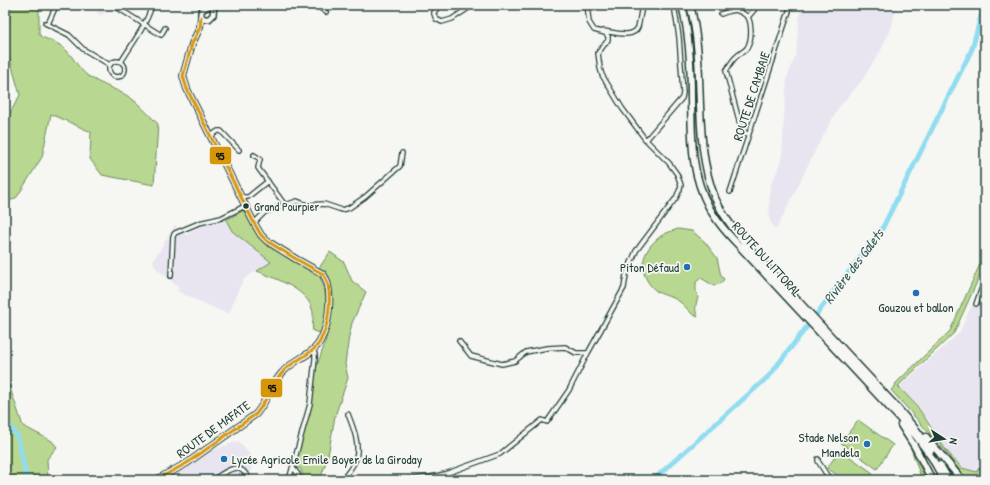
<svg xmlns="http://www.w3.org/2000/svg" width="990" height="485" font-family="'Patrick Hand',sans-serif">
<rect width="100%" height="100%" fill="#f6f6f2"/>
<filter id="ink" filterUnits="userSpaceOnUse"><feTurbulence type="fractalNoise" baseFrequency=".025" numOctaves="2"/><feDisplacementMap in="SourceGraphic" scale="8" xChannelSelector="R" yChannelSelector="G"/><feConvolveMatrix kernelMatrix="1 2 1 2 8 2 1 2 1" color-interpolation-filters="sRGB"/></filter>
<g filter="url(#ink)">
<path fill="#e8e5f1" d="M96,5h12v7l-8,3 -2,-1z
M794,5h103l-5,20 -11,25 -21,33 -21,24 -22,40 -41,83 -6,-8 -1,-16 2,-22 11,-24 2,-44 3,-39 9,-22 4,-46z
M224,219l8,12 39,31 -26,16 -6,10 -9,24 -3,2 -50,-23 2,-3 -24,-21 -2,-6 22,-36 12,10 14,-10z
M985,273v197l-7,2 -16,-4 -15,-18 -29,-44 -19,-19 60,-54 19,-41z
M238,441l14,16v5l-2,18h-89l20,-10 26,-18z"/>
<path fill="#b8d790" stroke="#6c8a62" d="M11,5h28v28l2,4c10,3 20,7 27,15 7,8 11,17 20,24 12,8 25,12 38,19 10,5 24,21 32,29l-4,61 -52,-10 -12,-16 1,-27 -40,-18 -9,43 -25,40 -12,7v-82l15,-27 -14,-50z
M244,210l13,22 58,38c15,19 11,40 8,63l-7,-1 -3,-1c-2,-8 2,-15 -1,-22 -5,-20 -38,-31 -55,-38l14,-9 -39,-31 -6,-11z
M678,229l14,2 13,11 12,16 4,18 3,3 -3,4 -7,3 -13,-8 -5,4v9l2,6c-2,7 -4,13 0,20 -10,-4 -10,-9 -18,-15 -7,-6 -18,-6 -25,-12 -19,-17 -14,-40 6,-54 4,-3 11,-5 17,-7z
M330,252l14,10 8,19 14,11 -14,31 -3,13 -4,28 3,14 -13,38 -7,40 -8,24h-16l-3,-11 -7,-3 16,-58 4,-34 11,-31 4,-17v-22l-4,-27 -6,-9z
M985,253v11l-31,69 -56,53 19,20 29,44 16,18 15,4 1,-3 7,-2 -1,9 -7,4h-8l-6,-5 -18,-24 -54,-61 5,-5 -1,-1 55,-53z
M5,377l3,5 15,44 29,15 5,6 -10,12 1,21h-43z
M858,420l35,25 -16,24 -36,-26z
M909,443l17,37h-4z
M840,450l33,23 -5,7h-24l-17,-12z"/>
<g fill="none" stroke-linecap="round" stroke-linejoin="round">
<path stroke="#90dcf0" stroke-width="5" d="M5,419l13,19 9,42
M653,480l116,-104 113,-147 90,-180 12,-44"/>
<g stroke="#1f3d34" stroke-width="6">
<path id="street" d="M117,5l1,3 43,27 4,-7
M316,5l10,7
M441,5l-7,7v2l2,5 6,3 10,-3 21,-14
M721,14c13,-5 15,-6 27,3
M45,23l24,12 14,14 27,16
M48,24l7,-16
M603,31c9,1 31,8 35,-4 2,-7 2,-15 5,-22
M109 69a8 8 0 1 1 16 0a8 8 0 1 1-16 0Z
M121,62c11,-18 25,-36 31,-57
M749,134l-5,-1 -3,-5 -15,-57c3,-5 6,-11 11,-15 3,-3 8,-5 10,-8 5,-8 5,-23 1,-31l6,-7 3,-5
M211,136l7,-5h3l18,19
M646,140l36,-42 1,-5 -4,-56 -5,-32
M254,155l6,4 -2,9 27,37
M730,192l61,-187
M241,197h7l20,-16
M254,223l11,-11 32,-11 10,4 17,-1 18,6 7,-2 16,-11 35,-31 2,-13
M171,276l2,-40 2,-3 24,-10 22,-5 24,-12
M976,304l9,-25
M459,341l12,15 31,8 13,-3 11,-9 5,-1 16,-3 18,-1 11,6h12l36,-65 2,-13 10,-24 40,-53 4,-9 1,-4 -4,-11 -8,-11 -24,-24 -23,-31 -20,-33 -2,-7 -2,-15 10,-13v-4l-3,-3 -11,-3 -5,-8 -2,-17
M818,459v2l12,19
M293,468l5,6 1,6
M213,480c13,-9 27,-21 36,0
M289,480l21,-76 5,-45v-5l-2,-4
M342,480c5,-7 12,-14 14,-22 4,-14 -3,-31 -8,-44
M406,480l25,-3 14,-3 55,-20 42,-34 5,2 22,-32 19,-37"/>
</g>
<g stroke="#1f3d34" stroke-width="8">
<path id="secondary" d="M210,5c-5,4 -10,3 -9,11l3,3h5l4,-4 1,-10
M156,480l31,-17 69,-49c11,-13 15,-29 26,-41 9,-11 22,-15 32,-24 3,-3 6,-6 7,-10 8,-14 13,-51 2,-65l-27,-15 -29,-18 -6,-6 -7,-12 -67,-134 -4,-13 9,-32 8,-17 1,-10"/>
</g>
<g stroke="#1f3d34" stroke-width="9">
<path id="highway" d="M682,5c8,31 9,63 9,94 1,39 -1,73 18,108 8,16 22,30 34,43l173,186 16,22 12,22
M690,5c17,62 1,134 25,193 8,18 20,33 32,48l146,157 24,28 14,19
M901,425l14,22 17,33
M926,437l36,43
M940,465l9,15"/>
</g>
<use href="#street" stroke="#f6f6f2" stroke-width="3.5"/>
<use href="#secondary" stroke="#f6f6f2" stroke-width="5"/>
<use href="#highway" stroke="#f6f6f2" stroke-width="6"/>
<g stroke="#f6f6f2" stroke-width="6">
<path id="bus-1" d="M156,480l31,-17 69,-49c11,-13 15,-29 26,-41 9,-11 22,-15 32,-24 3,-3 6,-6 7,-10 8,-14 13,-51 2,-65l-27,-15 -29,-18 -6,-6 -7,-12 -67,-134 -4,-13 9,-32 8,-17 1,-10"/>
</g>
<use href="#bus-1" stroke="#d79608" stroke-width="3"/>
</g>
</g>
<circle fill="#1f3d34" stroke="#f6f6f2" stroke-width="1.5" cx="246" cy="206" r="3.5"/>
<g fill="#1f6fb2" stroke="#f6f6f2" stroke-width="1.5">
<circle cx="687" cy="267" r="4"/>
<circle cx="916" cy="293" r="4"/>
<circle cx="867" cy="444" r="4"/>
<circle cx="224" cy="459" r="4"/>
</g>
<g text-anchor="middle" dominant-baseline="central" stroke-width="3.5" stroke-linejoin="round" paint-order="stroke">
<g font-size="12" fill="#1f3d34" stroke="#f6f6f2" text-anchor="start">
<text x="254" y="206">Grand Pourpier</text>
</g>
<g font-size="13" fill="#1f3d34" stroke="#f6f6f2">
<text transform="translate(751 96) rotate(-72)">ROUTE DE CAMBAIE</text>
<text transform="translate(767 259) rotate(48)">ROUTE DU LITTORAL</text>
<text transform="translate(213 429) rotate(-36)">ROUTE DE MAFATE</text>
</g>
<g font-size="13" fill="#1f3d34" stroke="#f6f6f2" text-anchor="end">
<text x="679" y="267">Piton Défaud</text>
<text x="916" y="307" text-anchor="middle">Gouzou et ballon</text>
<text x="859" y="437">Stade Nelson<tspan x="859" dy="15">Mandela</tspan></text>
<text x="232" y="459" text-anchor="start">Lycée Agricole Emile Boyer de la Giroday</text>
</g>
<g font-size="14" font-style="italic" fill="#365d5a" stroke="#f6f6f2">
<text transform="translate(853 266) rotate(-53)">Rivière des Galets</text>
</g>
</g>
<g stroke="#f6f6f2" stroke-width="1.5">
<rect x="209" y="146" width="23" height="19" rx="4" fill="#d79608"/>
<rect x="260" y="378" width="23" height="20" rx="4" fill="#d79608"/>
</g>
<g font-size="11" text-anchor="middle" font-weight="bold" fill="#111">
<text x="220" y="160">95</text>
<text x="272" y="392">95</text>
</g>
<rect width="990" height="485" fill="none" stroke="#f6f6f2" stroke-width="20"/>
<rect x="10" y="10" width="970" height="465" fill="none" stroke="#1f3d34" stroke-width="1.5" filter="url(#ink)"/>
<g transform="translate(944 439) rotate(102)" stroke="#f6f6f2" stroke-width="3" paint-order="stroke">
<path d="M0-3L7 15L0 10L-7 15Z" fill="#1f3d34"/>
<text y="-6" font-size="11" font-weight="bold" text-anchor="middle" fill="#1f3d34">N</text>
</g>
</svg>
